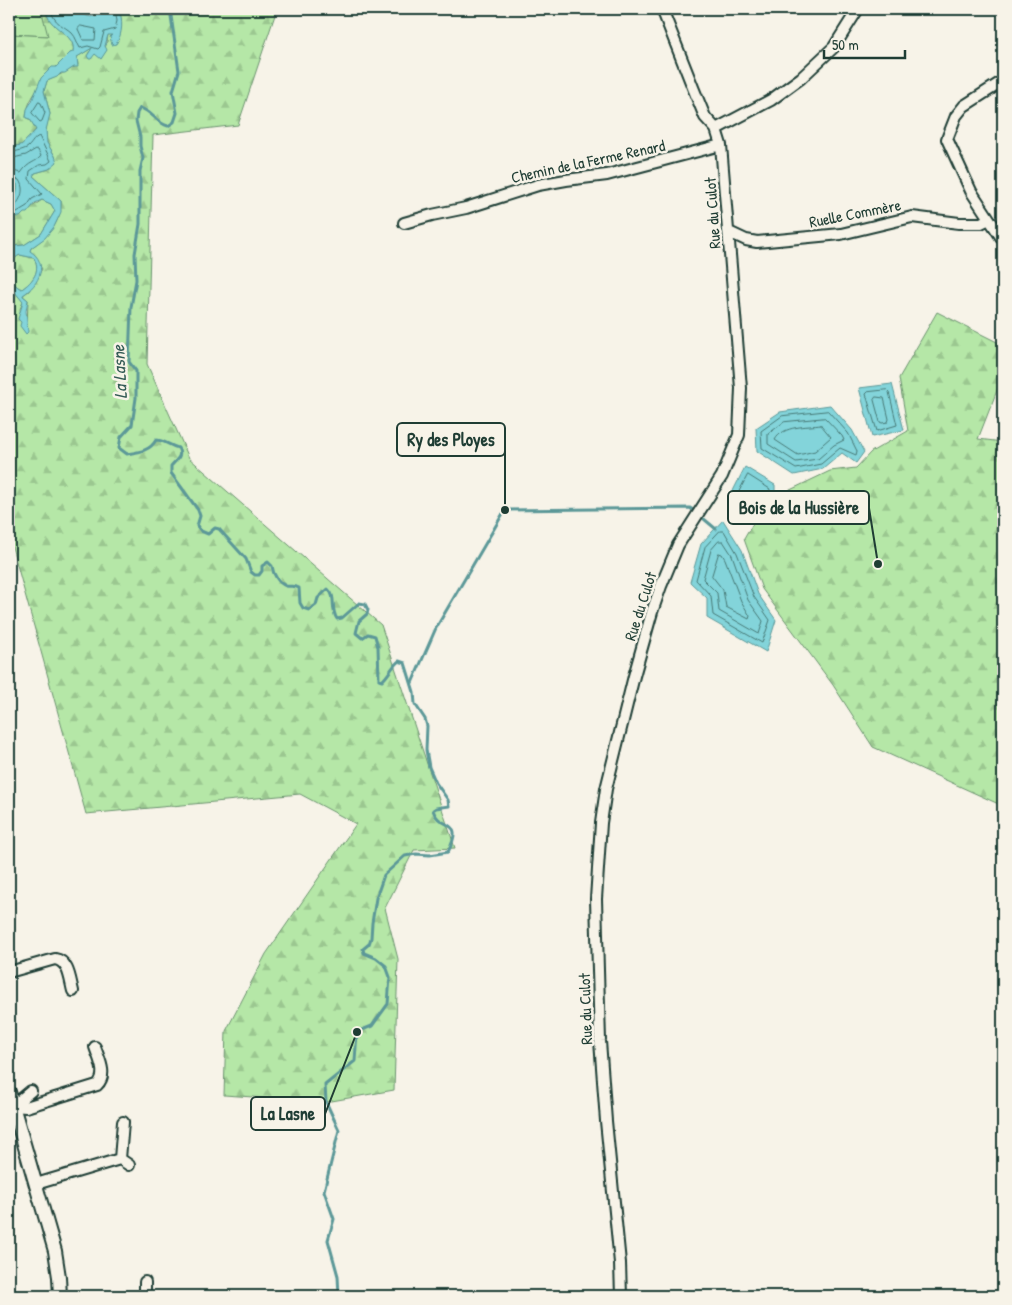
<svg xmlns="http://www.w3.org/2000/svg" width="1012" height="1305" font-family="'Patrick Hand',sans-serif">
<defs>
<pattern id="forest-firs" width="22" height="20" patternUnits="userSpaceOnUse" patternTransform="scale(1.25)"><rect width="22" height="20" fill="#b5e7a7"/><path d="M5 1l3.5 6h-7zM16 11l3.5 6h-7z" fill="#9bc790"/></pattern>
</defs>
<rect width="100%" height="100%" fill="#f7f3e8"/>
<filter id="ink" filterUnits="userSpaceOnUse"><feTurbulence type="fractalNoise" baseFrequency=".02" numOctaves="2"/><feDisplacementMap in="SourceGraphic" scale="10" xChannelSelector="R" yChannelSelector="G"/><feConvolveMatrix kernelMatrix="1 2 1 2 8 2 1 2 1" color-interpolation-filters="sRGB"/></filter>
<g filter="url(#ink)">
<path fill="#b5e7a7" stroke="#6a926e" d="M9,9h32l8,27 -40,-2z"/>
<path fill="url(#forest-firs)" stroke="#6a926e" d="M41,9h5c2,21 31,24 27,43l-3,1c-15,19 -42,38 -44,64 5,3 8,7 10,12 -2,3 -13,15 -15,16 -5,1 -7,1 -12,4v-115l39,2z
M119,9h158l-39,116 -85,10 -6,229 42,94 192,167 74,223 -41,2 -29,58 13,51 -4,131 -68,12 -102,-7 2,-64 40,-77 90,-130 -56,-30 -214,20 -77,-278v-248l9,6 5,8 -3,7 7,20 1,-29 -5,-4v-1l6,-4 13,-22 -12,-18 1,-3c17,-12 30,-24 30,-47l-28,-25 2,-3 14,-4 6,-10v-3l-8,-13 -1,-7 1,-16 3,-6 -6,-23 3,-10c10,-4 21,-11 31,-16l-1,-8 15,-9 -3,5 10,2 2,4 6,-17 1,-8 4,1 8,-2 1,-15z
M9,181l8,3c2,8 -3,15 -7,21l10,12c6,-7 15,-12 22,-17l9,4 4,7 -14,23 -17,11 -10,1 -5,5z
M20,255l14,3c7,14 -1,23 -12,31 -15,-5 -16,-29 -2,-34z
M937,312l66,33v30l-25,64 25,3v364l-130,-59 -40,-62 -71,-96 -18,-50 19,-33 25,-15 42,-20 26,-3 15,-16 37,-21 -9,-53z"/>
<path fill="#83d4da" stroke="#5b9898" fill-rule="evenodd" d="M46,9h36l-1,3c6,6 13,6 19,1v-4h19c4,11 4,25 -3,35l-4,1 -2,-8 2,-2h-4l-3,11 2,4 -6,9 -6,-5 -4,5h-2l-2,-3 5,-8 -15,9 1,10h-4l-9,6h-4l-4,4 -10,4 -3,10 6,23 -4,16 1,13 8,13 2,6 -8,7 -14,4 -2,3 28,25v11l-7,15 -9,11 -14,10 -1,3c19,12 10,33 -7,44v1l5,4 -2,11 2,21 -2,2 -6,-8 1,-4 -3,-3 5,-17 -9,-11 -4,1 -1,-4v-37l5,-5 10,-1 17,-11 14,-23 -4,-7 -9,-4 -7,3 -8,10h-3l-4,4 -9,-1c-5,-12 9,-19 6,-32l-8,-3v-32c5,-3 7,-3 12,-4 2,-1 13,-13 15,-15l-6,-11 -4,-1 1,-9 5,-8 9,-23 11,-11h4l14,-14 3,-1c4,-19 -26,-22 -27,-43zM20,255l14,3c7,13 -1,23 -12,31 -15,-5 -17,-28 -2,-34z
M892,384l12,46 -32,7 -13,-49z
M830,405l22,25 12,22 -8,11 -14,-10 -19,16 -29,6 -37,-24 -1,-23 24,-16z
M745,467l30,18v13l-15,4 -11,15 -20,-18z
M723,520l19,30 16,44 18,26 -10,32 -59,-34v-20l-17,-16 11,-38z"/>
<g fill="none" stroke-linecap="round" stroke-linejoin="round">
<path stroke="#477976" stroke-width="1" d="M51,9c2,15 13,16 21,24 4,4 5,10 8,15l8,-2 10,3 2,-2 4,-15 11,-3 2,-8 -2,-12
M81,26l15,3 -1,11h-12l-5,-11z
M39,102l2,1 4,10 -3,8 -2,1 -8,-9z
M9,153c4,-1 15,-3 19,-6 5,-5 5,-8 11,-11l12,25 -4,3 -8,1 -9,6 -1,8 13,15 -10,5 -5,7 -10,6h-3l-1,-3c7,-9 13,-18 6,-29l-10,-4
M9,159l17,-4 10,-6 2,1 3,6c-5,7 -12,5 -20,17l-12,-3
M887,390l2,2 8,33 -20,6 -11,-37 2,-2z
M876,397l8,1 5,21 -1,3 -6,1 -2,-1 -6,-22z
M828,411l20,22 9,18 -1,4 -16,-7 -19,16 -25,5 -34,-21 -1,-17 21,-15z
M825,418l17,18 2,4 -10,5 -16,14 -22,3 -28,-18v-10l16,-12z
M821,425l10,12 -16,14 -17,4 -23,-15c8,-15 32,-13 46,-15z
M748,475l22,14 -1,5 -12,4 -9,10 -12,-10z
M720,531h4l13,22 17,44 16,23 -8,23 -49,-28 -2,-19 -15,-16 9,-33z
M719,541h4l9,14 16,45 15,21 -4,13 -40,-23 -2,-18 -14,-14 8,-29z
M719,553l3,1 3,5 16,42 9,15 -1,3 -23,-12 -3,-17 -11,-14z"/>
<path stroke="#5b9898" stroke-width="3" d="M170,9l9,62 -6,20 4,22 -3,9 -6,4c-12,-3 -16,-15 -28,-18l-3,5 -1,8 4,16v9l3,12 -3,13v53l-5,30 1,26 -5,27 -2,55 7,9v27l-4,27 -11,12 -2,11 8,6c12,-2 23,-3 29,-14 8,0 14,6 22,8 5,8 -2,12 -7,18v7l27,37 2,6 -3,10 4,5 7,3 7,-6 4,1 27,30 5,13 4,3h4l3,-4v-5l6,-4 4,4c1,8 6,17 14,20 5,1 8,-1 13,2l1,15 3,5 6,2 7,-5 2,-7 10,-9c9,8 2,20 9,30l5,-1 17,-15 6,1 3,6 -1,4 -8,7 -3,12 6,5 6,-4 7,2 3,11 1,33 3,1c7,-6 10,-15 17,-20l6,2 9,29 1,12 10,15 2,7 -1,24 3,17 7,16 12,17 1,6 -13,2 -3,2c6,21 33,7 15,42l-18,3 -14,-1 -11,2 -21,19 -8,23 -4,25 -1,15 -2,6 -6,5 1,4 12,5 10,8 4,11 -2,27 -16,22 -15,6 -2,29 -30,24 1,17 13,28 -15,61 10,28 -6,21 10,36 1,20
M704,519l12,10
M412,683l24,-55 69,-118 185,-2 3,2"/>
<g stroke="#1f3d34" stroke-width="14">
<path id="minor" d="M1003,81l-39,25 -8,10 -9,23 24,52 32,49
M716,129l55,-29 30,-22 33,-31 24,-38
M404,223l28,-8 34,-7 72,-23 28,-5 41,-5 114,-30
M729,232l17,8 11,2 84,-8 71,-17 47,6h22l8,-4
M9,972l46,-13c14,2 15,21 18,32
M13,1106l13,1 71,-22c11,-10 2,-26 -2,-38
M13,1106l18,-15
M120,1159l9,6
M36,1184l84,-25 3,-37
M142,1296l3,-5v-9
M621,1296l-1,-33 -14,-142 -6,-80 -4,-142 5,-76 5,-34 28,-113 18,-64 9,-26 17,-41 44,-69 17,-41 2,-47 -20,-243 -5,-16 -11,-12 -11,-27 -32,-81"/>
</g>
<g stroke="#1f3d34" stroke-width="16">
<path id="tertiary" d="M9,1092l46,159 4,26 1,19"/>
</g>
<use href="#minor" stroke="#f7f3e8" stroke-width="10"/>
<use href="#tertiary" stroke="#f7f3e8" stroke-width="12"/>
</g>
</g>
<g text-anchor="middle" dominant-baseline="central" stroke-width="5" stroke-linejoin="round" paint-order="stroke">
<g font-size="16" fill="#1f3d34" stroke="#f7f3e8">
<text transform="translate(588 161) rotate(-12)">Chemin de la Ferme Renard</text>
<text transform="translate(712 213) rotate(-94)">Rue du Culot</text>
<text transform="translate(855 213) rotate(-11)">Ruelle Commère</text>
<text transform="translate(640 606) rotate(-72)">Rue du Culot</text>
<text transform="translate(585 1009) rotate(-92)">Rue du Culot</text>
</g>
<g font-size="18" font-style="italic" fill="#335b55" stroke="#f7f3e8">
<text transform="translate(119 372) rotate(-93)">La Lasne</text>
</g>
</g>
<path fill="none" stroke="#1f3d34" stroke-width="2" d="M505 510L505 440M878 564L869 508M357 1032L325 1114"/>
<g fill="#1f3d34" stroke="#f7f3e8" stroke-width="2">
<circle cx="505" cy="510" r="5"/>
<circle cx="878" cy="564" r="5"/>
<circle cx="357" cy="1032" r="5"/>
</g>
<g fill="#f7f3e8" stroke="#1f3d34" stroke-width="2">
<rect x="397" y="423" width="108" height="33" rx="5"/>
<rect x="728" y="491" width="141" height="33" rx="5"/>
<rect x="251" y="1097" width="74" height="33" rx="5"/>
</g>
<g font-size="18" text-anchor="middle" font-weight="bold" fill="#1f3d34">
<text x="451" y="446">Ry des Ployes</text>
<text x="799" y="514">Bois de la Hussière</text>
<text x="288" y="1120">La Lasne</text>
</g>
<rect width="1012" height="1305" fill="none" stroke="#f7f3e8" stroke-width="30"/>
<rect x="15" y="15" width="982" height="1275" fill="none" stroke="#1f3d34" stroke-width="2" filter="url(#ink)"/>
<path d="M824 50v8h81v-8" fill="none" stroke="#1f3d34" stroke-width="2.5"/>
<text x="832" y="50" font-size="15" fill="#1f3d34" stroke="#f7f3e8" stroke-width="4" paint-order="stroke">50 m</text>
</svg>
